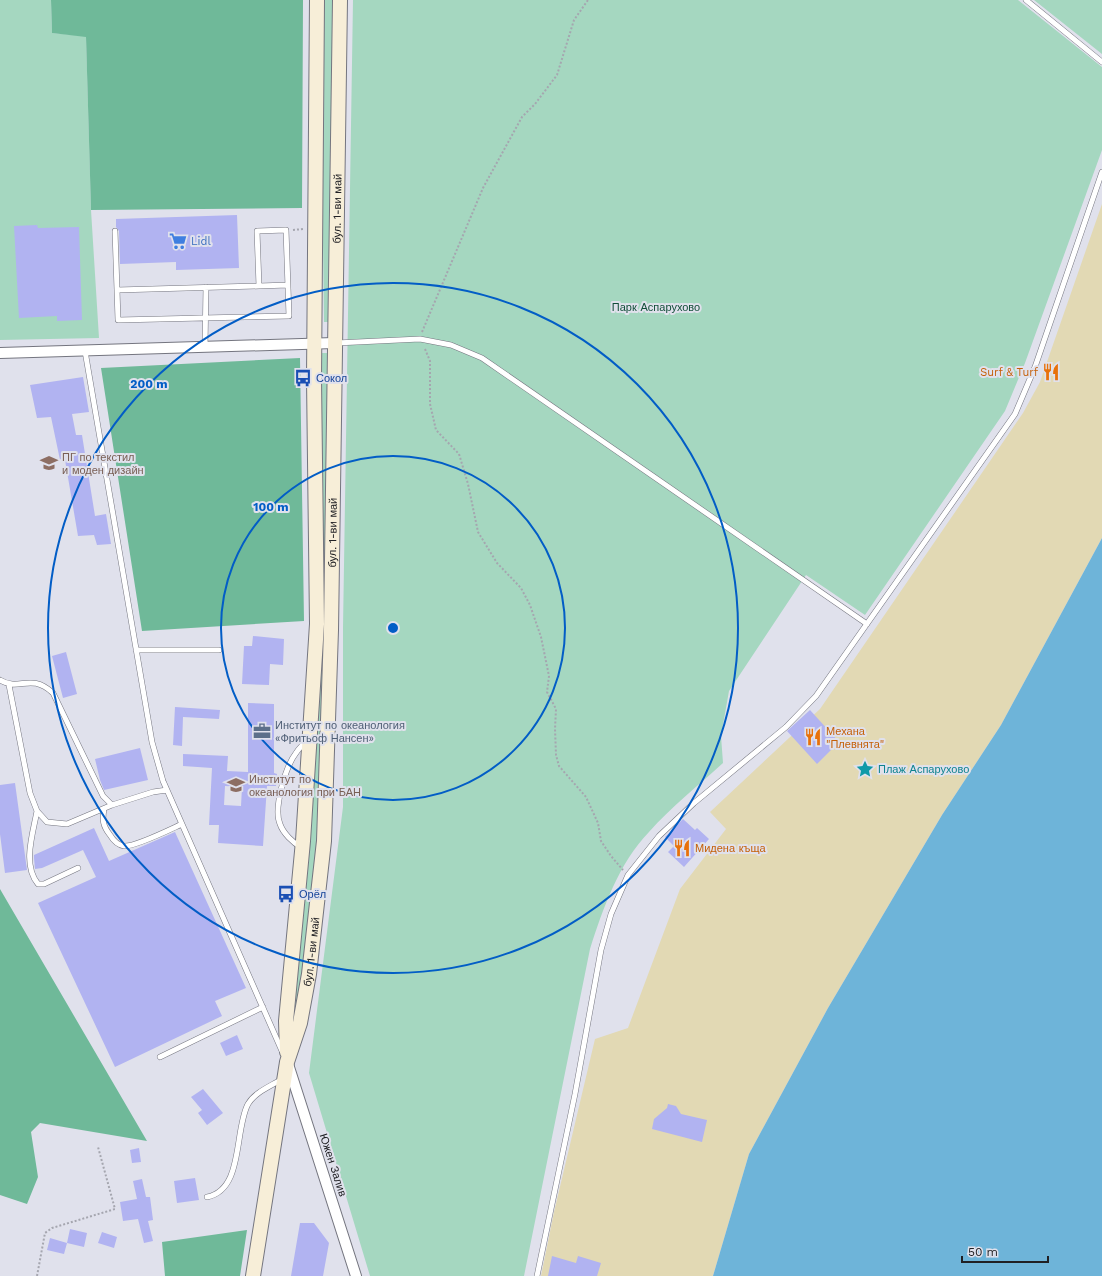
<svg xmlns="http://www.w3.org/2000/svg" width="1102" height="1276" font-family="'Work Sans',sans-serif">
<rect width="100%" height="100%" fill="#e0e1ec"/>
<path fill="#a5d7c0" d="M0,0h51l1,33 34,3 5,174 8,128 -99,2z
M320,0h17l-7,322h-6z
M353,0h665l84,67v83l-77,213 -20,48 -140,204 -59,-40 -77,116 -8,45 2,27c-25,23 -52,44 -74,69 -30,31 -46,76 -59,117l-66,327h-154l-61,-203 34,-266v-179z
M1034,0h68v54z
M315,353h19l-6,393 -28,277 -14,-2 22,-282z"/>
<path fill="#6fb999" d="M51,0h252l-1,208 -211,2 -5,-173 -34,-4z
M300,358l4,263 -162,10 -41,-263z
M0,889l147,252 -107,-18 -9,9 7,45 -11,27 -27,-9z
M247,1230l-7,46h-75l-3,-34z"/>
<path fill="#e2d9b4" d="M1102,204v334l-101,187 -59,90 -114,193 -79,146 -36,122h-172l13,-64 41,-173 33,-11 52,-139 46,-60 -16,-17 110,-103 203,-296 17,-31z"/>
<path fill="#6eb4d9" d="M1102,538v738h-389l36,-122 79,-146 114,-193 59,-90z"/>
<path fill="#b1b3f1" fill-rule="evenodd" d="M237,215l2,53 -63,2v-8l-56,2 -1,-33 -3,-4v-8z
M37,225l1,3 41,-1 3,93 -25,1v-5l-38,2 -5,-92z
M83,377l6,35 -17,2 4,21h6l13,81 11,-2 5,30 -14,1 -3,-10 -16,1 -13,-76h-5l-9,-43 -14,1 -7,-33z
M253,636l31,3 -1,26 -13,-1 -1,21 -27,-1 2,-38h8z
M66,652l11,42 -14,4 -11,-42z
M248,703l26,1v69l3,1 -1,12h-9l-4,60 -45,-3 1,-18h-10l3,-57 -29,-2v-12l45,2 -1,15 21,1zM225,786l17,1 -1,19 -17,-1z
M175,707l45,3 -1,9 -36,-2 -1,29 -9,-1z
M810,710l29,32 -22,22 -30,-33z
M140,748l8,32 -44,10 -4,-10 -5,-21z
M15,783l12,87 -22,3 -5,-39v-49z
M683,819l12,11 2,-2 12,11 -25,28 -16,-15 6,-6 -9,-9z
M94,828l15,33 66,-29 71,156 -31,13 7,15 -107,51 -77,-164 58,-26 -13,-27 -41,18 -7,1 -1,-11v-3z
M237,1035l6,14 -17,7 -6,-13z
M203,1089l20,24 -16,12 -9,-12 4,-3 -11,-13z
M668,1104l8,2 5,8 26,6 -5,22 -50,-13 2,-10 13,-11z
M139,1148l2,14 -9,1 -2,-13z
M195,1178l4,22 -22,3 -3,-22z
M142,1179l4,18h4l3,23 -5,1 5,20 -9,2 -6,-24 -15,2 -3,-19 17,-3 -4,-18z
M300,1223h14l15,20 -6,33h-32z
M70,1229l17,4 -3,14 -17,-4z
M102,1232l15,5 -3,11 -16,-5z
M50,1238l17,5 -3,11 -17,-4z
M552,1256l24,7 2,-7 23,7 -4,13h-49z"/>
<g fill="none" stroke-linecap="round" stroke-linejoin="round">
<g stroke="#74757f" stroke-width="6">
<path id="lane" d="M1026,0l76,62
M286,230l3,86 -171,4 -1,-30 142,-4 -2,-55z
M115,231l2,59
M259,286l29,-1
M336,343l84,-4 31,6 31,13 385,266
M205,347l1,-60
M85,351l67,391 11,39 119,270
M136,650h83
M0,680c20,12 30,-8 53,13l50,103 9,9
M9,685l21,108 7,18 10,11 20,2 45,-19 41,-13 14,-2
M104,809c-2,11 -1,17 6,26 3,5 8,10 14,11 11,1 47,-17 58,-22
M37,811c-4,22 -15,54 1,73h6l34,-16
M301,847c-8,-4 -18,-14 -21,-23 -7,-16 6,-58 16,-71 3,-5 7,-8 10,-12
M160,1057l103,-50
M207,1197c37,-7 27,-67 41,-93 7,-12 23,-18 34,-25
M537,1276l38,-182 26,-144 10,-36 17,-39 31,-39 35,-33 92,-76 30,-31 199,-282 20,-47 67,-195"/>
</g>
<g stroke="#74757f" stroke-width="12">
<path id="street" d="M0,353l334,-10
M288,1064l68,212"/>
</g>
<g stroke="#74757f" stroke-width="16">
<g id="secondary">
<path d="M287,1052l-1,-31 17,-180 14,-217 -3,-245 3,-379"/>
<path id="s1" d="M253,1276l34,-214 13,-39 9,-49 15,-133 7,-211 9,-630"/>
</g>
</g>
<path stroke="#a5a6af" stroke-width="2" stroke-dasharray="2 2" stroke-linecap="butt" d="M293,230l10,-1
M422,332l61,-144 39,-71 13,-13 22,-29 17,-55 14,-20
M425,349l5,12v43l6,26 23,24 9,30 10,48 19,31 24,25 9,17 11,32 8,39 -2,16 9,17 -1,20 1,26 3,11 27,31 12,26 3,18 10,15 12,14
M37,1276l8,-43 7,-5 63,-19 -17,-62"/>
<use href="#lane" stroke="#fff" stroke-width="5"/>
<use href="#street" stroke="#fff" stroke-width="10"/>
<use href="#secondary" stroke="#f7eed8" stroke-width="14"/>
</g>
<g fill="none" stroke="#025dc6" stroke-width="2">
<circle cx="393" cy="628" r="172"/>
<circle cx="393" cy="628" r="345"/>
</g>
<defs>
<g id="supermarket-bare" transform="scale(1.38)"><path d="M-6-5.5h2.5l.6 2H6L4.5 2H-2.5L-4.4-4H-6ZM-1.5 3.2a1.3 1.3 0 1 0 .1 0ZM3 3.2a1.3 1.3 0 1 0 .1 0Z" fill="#3f7fe0" stroke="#e0e1ec" stroke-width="2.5" paint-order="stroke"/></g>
<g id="restaurant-bare" transform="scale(1.38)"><path d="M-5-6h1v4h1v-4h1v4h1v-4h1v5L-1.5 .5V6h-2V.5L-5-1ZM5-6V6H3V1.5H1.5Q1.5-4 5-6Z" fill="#e8710a" stroke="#e0e1ec" stroke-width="2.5" paint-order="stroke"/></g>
<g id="bus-bare" transform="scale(1.38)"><path d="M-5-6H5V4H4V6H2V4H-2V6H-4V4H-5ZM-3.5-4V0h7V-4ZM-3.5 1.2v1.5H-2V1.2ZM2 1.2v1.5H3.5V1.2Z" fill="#1a4fb4" stroke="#e0e1ec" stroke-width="2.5" paint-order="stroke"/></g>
<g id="school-bare" transform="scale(1.38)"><path d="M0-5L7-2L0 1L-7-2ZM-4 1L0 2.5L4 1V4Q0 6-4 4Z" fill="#8d6e63" stroke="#e0e1ec" stroke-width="2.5" paint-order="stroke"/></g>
<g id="office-bare" transform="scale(1.38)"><path d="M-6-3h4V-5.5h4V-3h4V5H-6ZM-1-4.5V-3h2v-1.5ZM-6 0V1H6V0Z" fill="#5c6f8a" stroke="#e0e1ec" stroke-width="2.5" paint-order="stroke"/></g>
<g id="sight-bare" transform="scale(1.38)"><path d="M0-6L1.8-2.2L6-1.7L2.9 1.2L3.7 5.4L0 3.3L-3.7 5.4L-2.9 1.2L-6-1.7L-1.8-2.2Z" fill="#0f9aa8" stroke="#e0e1ec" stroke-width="2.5" paint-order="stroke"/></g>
<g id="university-bare" transform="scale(1.38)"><path d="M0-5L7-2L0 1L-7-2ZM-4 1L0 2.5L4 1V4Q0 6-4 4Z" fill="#8d6e63" stroke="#e0e1ec" stroke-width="2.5" paint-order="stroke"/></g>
</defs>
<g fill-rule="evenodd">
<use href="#supermarket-bare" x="178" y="241"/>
<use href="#restaurant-bare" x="1051" y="372"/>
<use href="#bus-bare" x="303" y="378"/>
<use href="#school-bare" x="49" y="463"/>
<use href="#office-bare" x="262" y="731"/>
<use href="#restaurant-bare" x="813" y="737"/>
<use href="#sight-bare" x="865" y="769"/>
<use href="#university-bare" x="236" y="785"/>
<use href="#restaurant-bare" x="682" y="848"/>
<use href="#bus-bare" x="286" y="894"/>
</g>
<g text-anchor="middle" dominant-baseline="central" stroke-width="4" stroke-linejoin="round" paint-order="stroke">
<g font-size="11" fill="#202024" stroke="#e0e1ec">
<text stroke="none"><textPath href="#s1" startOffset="1074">бул. 1-ви май</textPath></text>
<text stroke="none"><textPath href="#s1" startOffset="750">бул. 1-ви май</textPath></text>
<text stroke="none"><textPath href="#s1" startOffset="330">бул. 1-ви май</textPath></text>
<text transform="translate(333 1165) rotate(72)">Южен Залив</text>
</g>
<g font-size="11" fill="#366cbe" stroke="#e0e1ec" text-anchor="start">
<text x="191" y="241">Lidl</text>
</g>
<g font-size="11" fill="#124e39" stroke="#e0e1ec">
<text x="656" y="307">Парк Аспарухово</text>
</g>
<g font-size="11" fill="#c56008" stroke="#e0e1ec" text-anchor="start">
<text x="1038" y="372" text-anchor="end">Surf &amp; Turf</text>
<text x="826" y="731">Механа<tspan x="826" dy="13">"Плевнята"</tspan></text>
<text x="695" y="848">Мидена къща</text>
</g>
<g font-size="11" fill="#164399" stroke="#e0e1ec" text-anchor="start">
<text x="316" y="378">Сокол</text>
<text x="299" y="894">Орёл</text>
</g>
<g font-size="11" fill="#785e54" stroke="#e0e1ec" text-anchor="start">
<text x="62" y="457">ПГ по текстил<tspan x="62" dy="13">и моден дизайн</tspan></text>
<text x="249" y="779">Институт по<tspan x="249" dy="13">океанология при БАН</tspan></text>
</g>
<g font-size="11" fill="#4e5e75" stroke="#e0e1ec" text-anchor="start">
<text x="275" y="725">Институт по океанология<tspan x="275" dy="13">«Фритьоф Нансен»</tspan></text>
</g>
<g font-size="11" fill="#0d838f" stroke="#e0e1ec" text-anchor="start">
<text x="878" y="769">Плаж Аспарухово</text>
</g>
</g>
<circle cx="393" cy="628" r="6" fill="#025dc6" stroke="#e0e1ec" stroke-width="2"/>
<g font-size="12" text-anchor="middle" font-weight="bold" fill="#025dc6" stroke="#e0e1ec" stroke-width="4" stroke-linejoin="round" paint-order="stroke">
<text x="149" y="388">200 m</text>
<text x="271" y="511">100 m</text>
</g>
<path d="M962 1256v6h86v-6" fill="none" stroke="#202024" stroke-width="2"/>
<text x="968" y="1256" font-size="12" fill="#202024" stroke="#e0e1ec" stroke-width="3" paint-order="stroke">50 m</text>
</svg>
